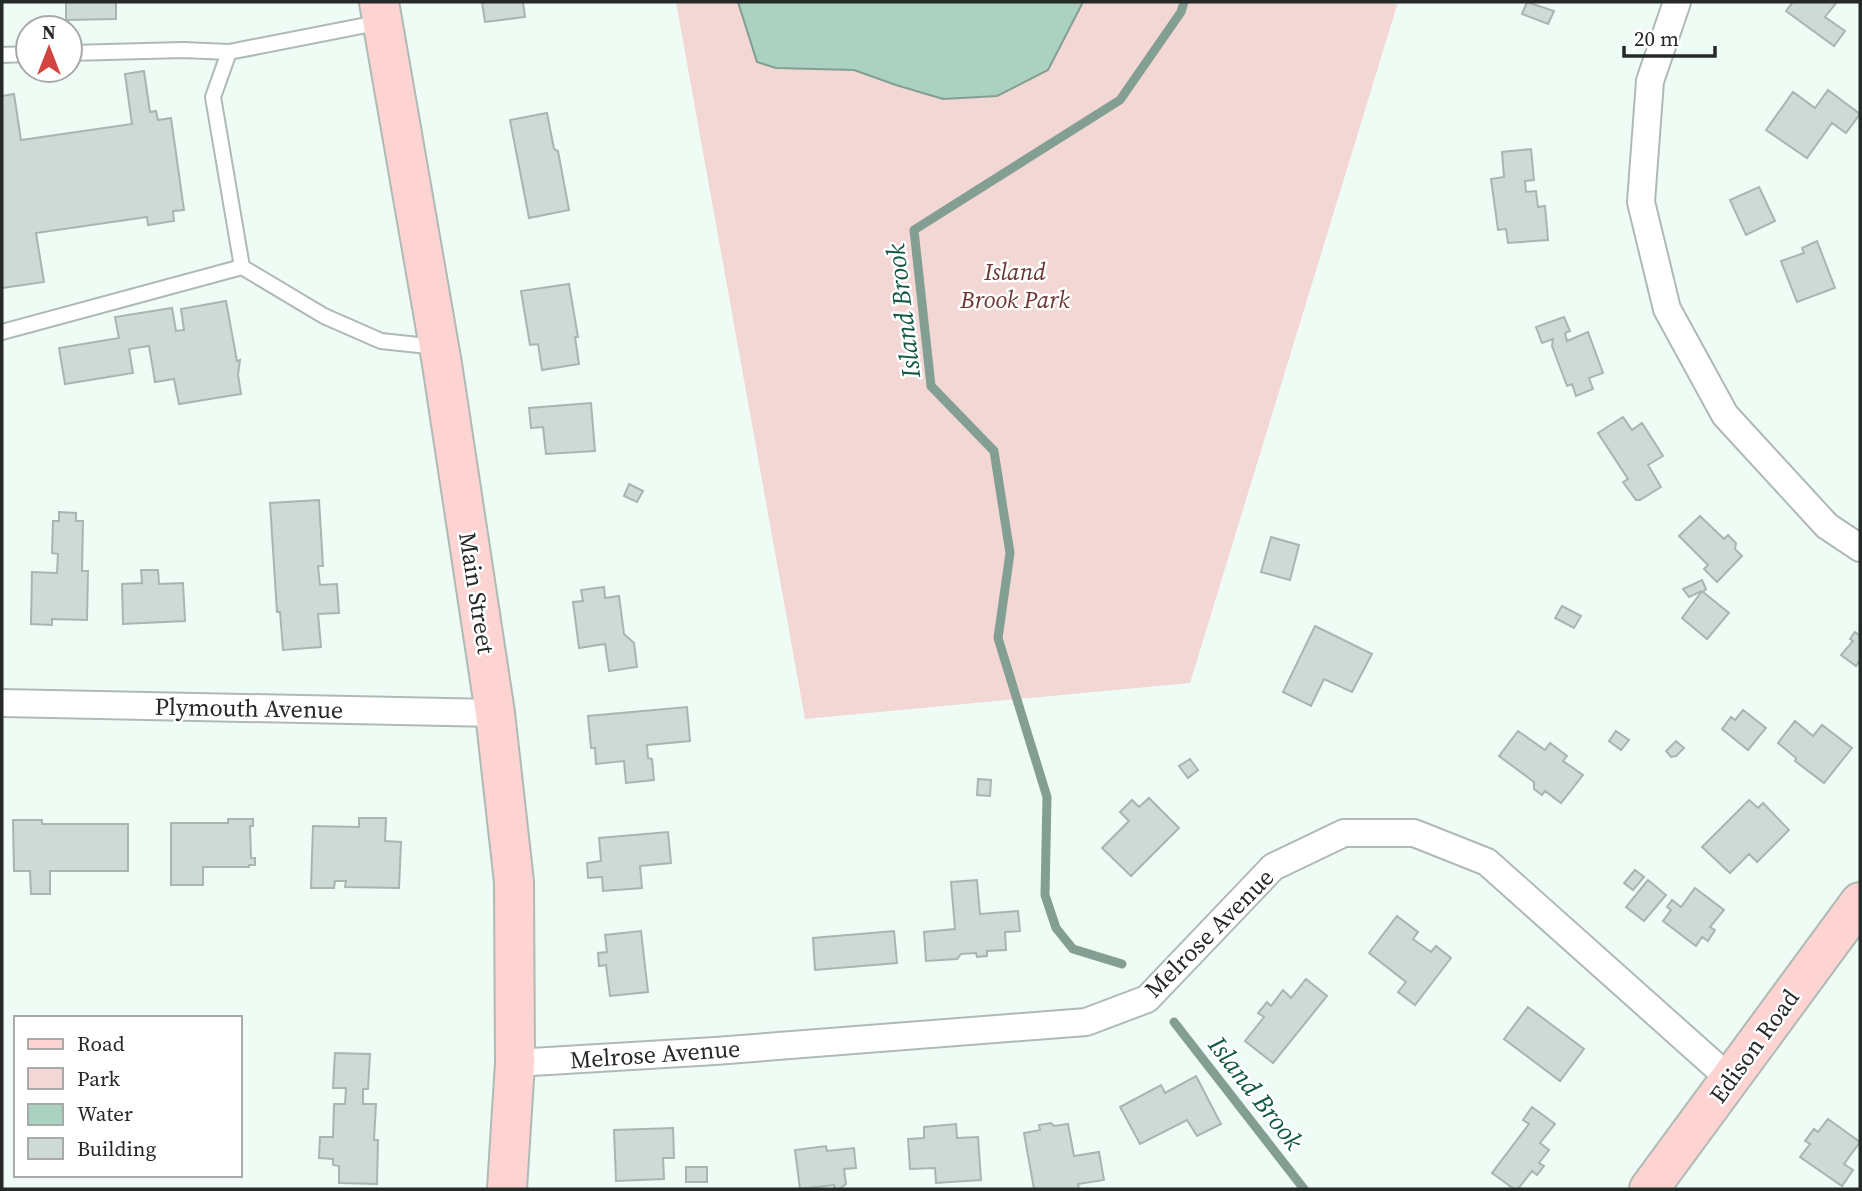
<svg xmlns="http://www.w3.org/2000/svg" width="1862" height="1191" font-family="'Source Serif 4',serif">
<rect width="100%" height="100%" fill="#effbf5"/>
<path fill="#f3d7d4" d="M676,2h722l-208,681 -385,36z"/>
<path fill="#abd1c1" stroke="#839f93" stroke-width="2" d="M738,2h345l-35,68 -51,26 -54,3 -47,-14 -42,-15 -78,-2 -19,-6z"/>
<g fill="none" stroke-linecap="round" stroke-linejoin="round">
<path stroke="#839f93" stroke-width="9" d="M1122,964l-49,-15 -17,-21 -11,-33 2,-98 -49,-159 12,-85 -16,-102 -63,-65 -17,-156 206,-130 61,-88 3,-10
M1174,1022l130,167"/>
</g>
<path fill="#cedad5" stroke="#aab5b0" stroke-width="2" d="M66,2h50v17l-50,1z
M482,2h41l2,15 -40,5z
M1527,2l27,9 -6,13 -26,-10z
M1793,2h44l-12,15 20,14 -11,15 -48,-35z
M144,71l6,41 6,-1 2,9 13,-2 13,92 -11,1 1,10 -26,4 -1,-8 -111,16 8,49 -42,6v-192l12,-2 7,46 111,-16 -7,-50z
M1828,90l32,24 -14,19 -14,-10 -25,35 -41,-28 27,-38 22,16z
M547,113l7,36 4,2 11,59 -40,8 -19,-98z
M1531,149l3,31 -9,1 1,11 10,-1 2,16 7,-1 3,34 -40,3 -2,-14 -8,1 -7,-51 13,-2 -2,-25z
M1759,187l16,34 -29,14 -16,-35z
M1817,241l18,47 -38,14 -16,-41 23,-8 -2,-5z
M569,284l9,53h-3l4,27 -37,6 -4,-26 -8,1 -9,-54z
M226,301l11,60 3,-1 -2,15 3,19 -62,10 -5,-25 -19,3 -6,-36 -20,3 4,24 -68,11 -6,-36 60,-10 -4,-21 57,-9 4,23 8,-1 -3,-21z
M1564,317l6,14 -5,2 2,8 21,-9 15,41 -14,5 4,11 -17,7 -4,-12 -5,2 -15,-40 1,-7 -11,4 -6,-16z
M591,403l4,48 -49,3 -3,-27 -12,1 -2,-20z
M1623,417l9,13 10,-7 21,33 -15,9 13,22 -21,13h-4l-13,-18 5,-3 -30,-46z
M629,484l14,7 -6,11 -13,-6z
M319,500l4,66h-5l2,19 17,-1 2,29 -21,1 3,33 -38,3 -3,-38h-3l-7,-109z
M59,512l17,1v8h7l-1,50h6l-1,49 -35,-1v6l-21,-1 1,-52 25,1 1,-19 -6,-1 1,-32h6z
M1700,516l24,23 4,-4 8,8 -1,6 7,7 -25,26 -13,-13 4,-4 -29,-29z
M1271,537l28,8 -9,35 -29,-8z
M141,570h17l1,14 24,-1 2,38 -62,3 -1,-40 20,-1z
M1702,580l4,9 -3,3 26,21 -22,26 -25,-21 20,-27 -13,6 -6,-8z
M604,587l1,11 14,-2 5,38 10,9 3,24 -28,4 -4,-27 -26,4 -6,-46 10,-1 -2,-11z
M1562,606l19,10 -7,12 -19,-10z
M1315,626l57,28 -20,38 -28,-13 -13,27 -28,-14z
M1855,632l5,4v27l-1,-1 -3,4 -15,-11 12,-14 -3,-2z
M687,707l3,34 -43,4 1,13 4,1 2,21 -28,3 -2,-22 -28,3 -1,-16h-4l-3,-32z
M1743,710l23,18 -18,22 -26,-21 9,-12 4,3z
M1795,721l18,15 9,-11 30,23 -28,35 -29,-22 1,-3 -18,-15z
M1518,731l27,19 5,-7 17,13 -4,5 20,14 -22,28 -16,-12 -3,4 -8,-6v-7l-35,-26z
M1616,731l13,9 -8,10 -12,-9z
M1676,741l8,7 -8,8 -5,1 -5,-6z
M1190,759l8,11 -10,8 -9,-12z
M978,779l13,1 -1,16 -13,-1z
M1149,798l30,30 -48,48 -29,-28 27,-27 -9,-9 12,-12 7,7z
M1749,800l9,8 5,-5 26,27 -32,32 -8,-8 -19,19 -28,-26z
M359,818h27l-1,23 16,1 -2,46 -54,-1 1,-6h-11l-1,7h-23l2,-62 46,1z
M228,819h25v7h-3l1,32h4v7h-6v2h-46v18h-32v-62h57z
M13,820h29v4h86v47h-78v23h-19l-1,-23h-16z
M668,832l3,31 -31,3 2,22 -39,3 -1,-14 -14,1 -1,-15 14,-2 -2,-23z
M1635,870l9,7 -11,13 -9,-7z
M977,880l3,34 38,-3 2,20 -15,1 1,18 -19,1v5l-10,1 -1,-4 -15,1 -4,5 -31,2 -2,-29 31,-3 -4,-47z
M1648,880l18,15 -22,26 -18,-14z
M1695,888l29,22 -14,17 5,3 -7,11 -6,-4 -6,9 -33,-25 8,-11 -4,-3 5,-7 9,7z
M1397,916l21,16 -5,7 18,13 5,-6 15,12 -36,47 -17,-13 8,-10 -37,-29z
M641,931l7,61 -38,4 -4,-31 -7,1 -1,-13 9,-1 -2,-17z
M894,931l3,32 -82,7 -2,-32z
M1306,979l21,17 -54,67 -28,-22 19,-24 -6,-4 9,-11 4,4 12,-16 8,8z
M1528,1007l56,42 -24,32 -56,-42z
M335,1053l35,1 -2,35h-5v15h13l-2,36h4l-1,44 -38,-1v-17l-6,-1v-6l-14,-1 1,-21h13l1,-33h11l1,-16h-13z
M1196,1076l25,48 -24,12 -10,-16 -47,24 -20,-37 41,-22 4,8z
M1532,1107l23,17 -15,19 9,7 -10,13 5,3 -7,9 -5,-4 -14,18h-4l-22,-16 37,-49 -6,-4z
M1828,1119l32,23 -16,22 9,6 -11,16 -42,-29 10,-13 -5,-3 9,-12 4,3z
M1051,1123l3,3 14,-2 6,32 25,-4 5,28 -26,4 1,5h-45l-10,-56 16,-3 -1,-5z
M956,1124l1,14 21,-1 3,43 -45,3 -1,-15 -25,1 -2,-30 16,-1v-11z
M673,1128l1,30h-11l1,21 -48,2 -2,-51z
M826,1146l1,5 27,-3 2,20 -12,1 2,15 -7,5h-4l-1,-4 -34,4 -5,-39z
M686,1167h21v15h-21z"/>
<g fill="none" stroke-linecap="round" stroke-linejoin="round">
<g stroke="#afbab5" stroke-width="18">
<path id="lane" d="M70,53l113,-3 46,2
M2,55l26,-1
M242,267l-29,-170 16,-45 153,-30
M2,332l240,-65 82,49 57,25 56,6"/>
</g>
<g stroke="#afbab5" stroke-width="30">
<path id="street" d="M1677,2l-27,79 -9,121 26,107 58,106 102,111 33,22
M2,703l493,10
M515,1063l200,-12 371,-29 61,-23 126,-132 71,-34h70l73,29 243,217"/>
</g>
<g stroke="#afbab5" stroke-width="42">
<path id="secondary" d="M379,2l63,362 53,349 19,169 1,181 -8,126
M1649,1189l211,-287"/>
</g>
<use href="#lane" stroke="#fff" stroke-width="14"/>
<use href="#street" stroke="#fff" stroke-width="26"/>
<use href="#secondary" stroke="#fed4d2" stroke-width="38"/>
</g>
<g text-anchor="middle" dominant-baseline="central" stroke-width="5" stroke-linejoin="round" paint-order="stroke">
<g font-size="24" font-style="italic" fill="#6b3632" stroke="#fff">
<text x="1015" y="271">Island<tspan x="1015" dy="28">Brook Park</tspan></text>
</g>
<g font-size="24" fill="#252927" stroke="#fff">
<text transform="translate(477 593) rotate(81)">Main Street</text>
<text transform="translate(249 708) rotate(1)">Plymouth Avenue</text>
<text transform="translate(1209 933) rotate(-45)">Melrose Avenue</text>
<text transform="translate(1754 1046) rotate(-54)">Edison Road</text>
<text transform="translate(655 1054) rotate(-4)">Melrose Avenue</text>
</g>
<g font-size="26" font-style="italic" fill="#125843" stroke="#fff">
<text transform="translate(903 311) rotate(-97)">Island Brook</text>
<text transform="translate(1256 1093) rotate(52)">Island Brook</text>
</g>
</g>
<rect width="1862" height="1191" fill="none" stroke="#252927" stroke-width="7"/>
<rect x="14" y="1016" width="228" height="161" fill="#ffffff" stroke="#a8a9a9" stroke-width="2"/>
<rect x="28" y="1039" width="35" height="10" fill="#fed4d2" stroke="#a8a9a9" stroke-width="2"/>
<text x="77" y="1051" font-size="21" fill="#252927">Road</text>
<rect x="28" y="1068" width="35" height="21" fill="#f3d7d4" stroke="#a8a9a9" stroke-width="2"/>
<text x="77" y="1086" font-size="21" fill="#252927">Park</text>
<rect x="28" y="1104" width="35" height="21" fill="#abd1c1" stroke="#a8a9a9" stroke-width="2"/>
<text x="77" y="1121" font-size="21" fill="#252927">Water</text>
<rect x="28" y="1138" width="35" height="21" fill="#cedad5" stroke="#a8a9a9" stroke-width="2"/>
<text x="77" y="1156" font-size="21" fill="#252927">Building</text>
<g transform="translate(49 49)"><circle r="33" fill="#ffffff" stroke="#a8a9a9" stroke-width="2"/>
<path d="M0-5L12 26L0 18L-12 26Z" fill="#d34441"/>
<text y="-10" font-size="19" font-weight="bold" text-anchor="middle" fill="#252927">N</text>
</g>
<path d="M1624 46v10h91v-10" fill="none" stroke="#252927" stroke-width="3.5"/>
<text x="1634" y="46" font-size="21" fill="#252927" stroke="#ffffff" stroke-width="5" paint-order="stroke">20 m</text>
</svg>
